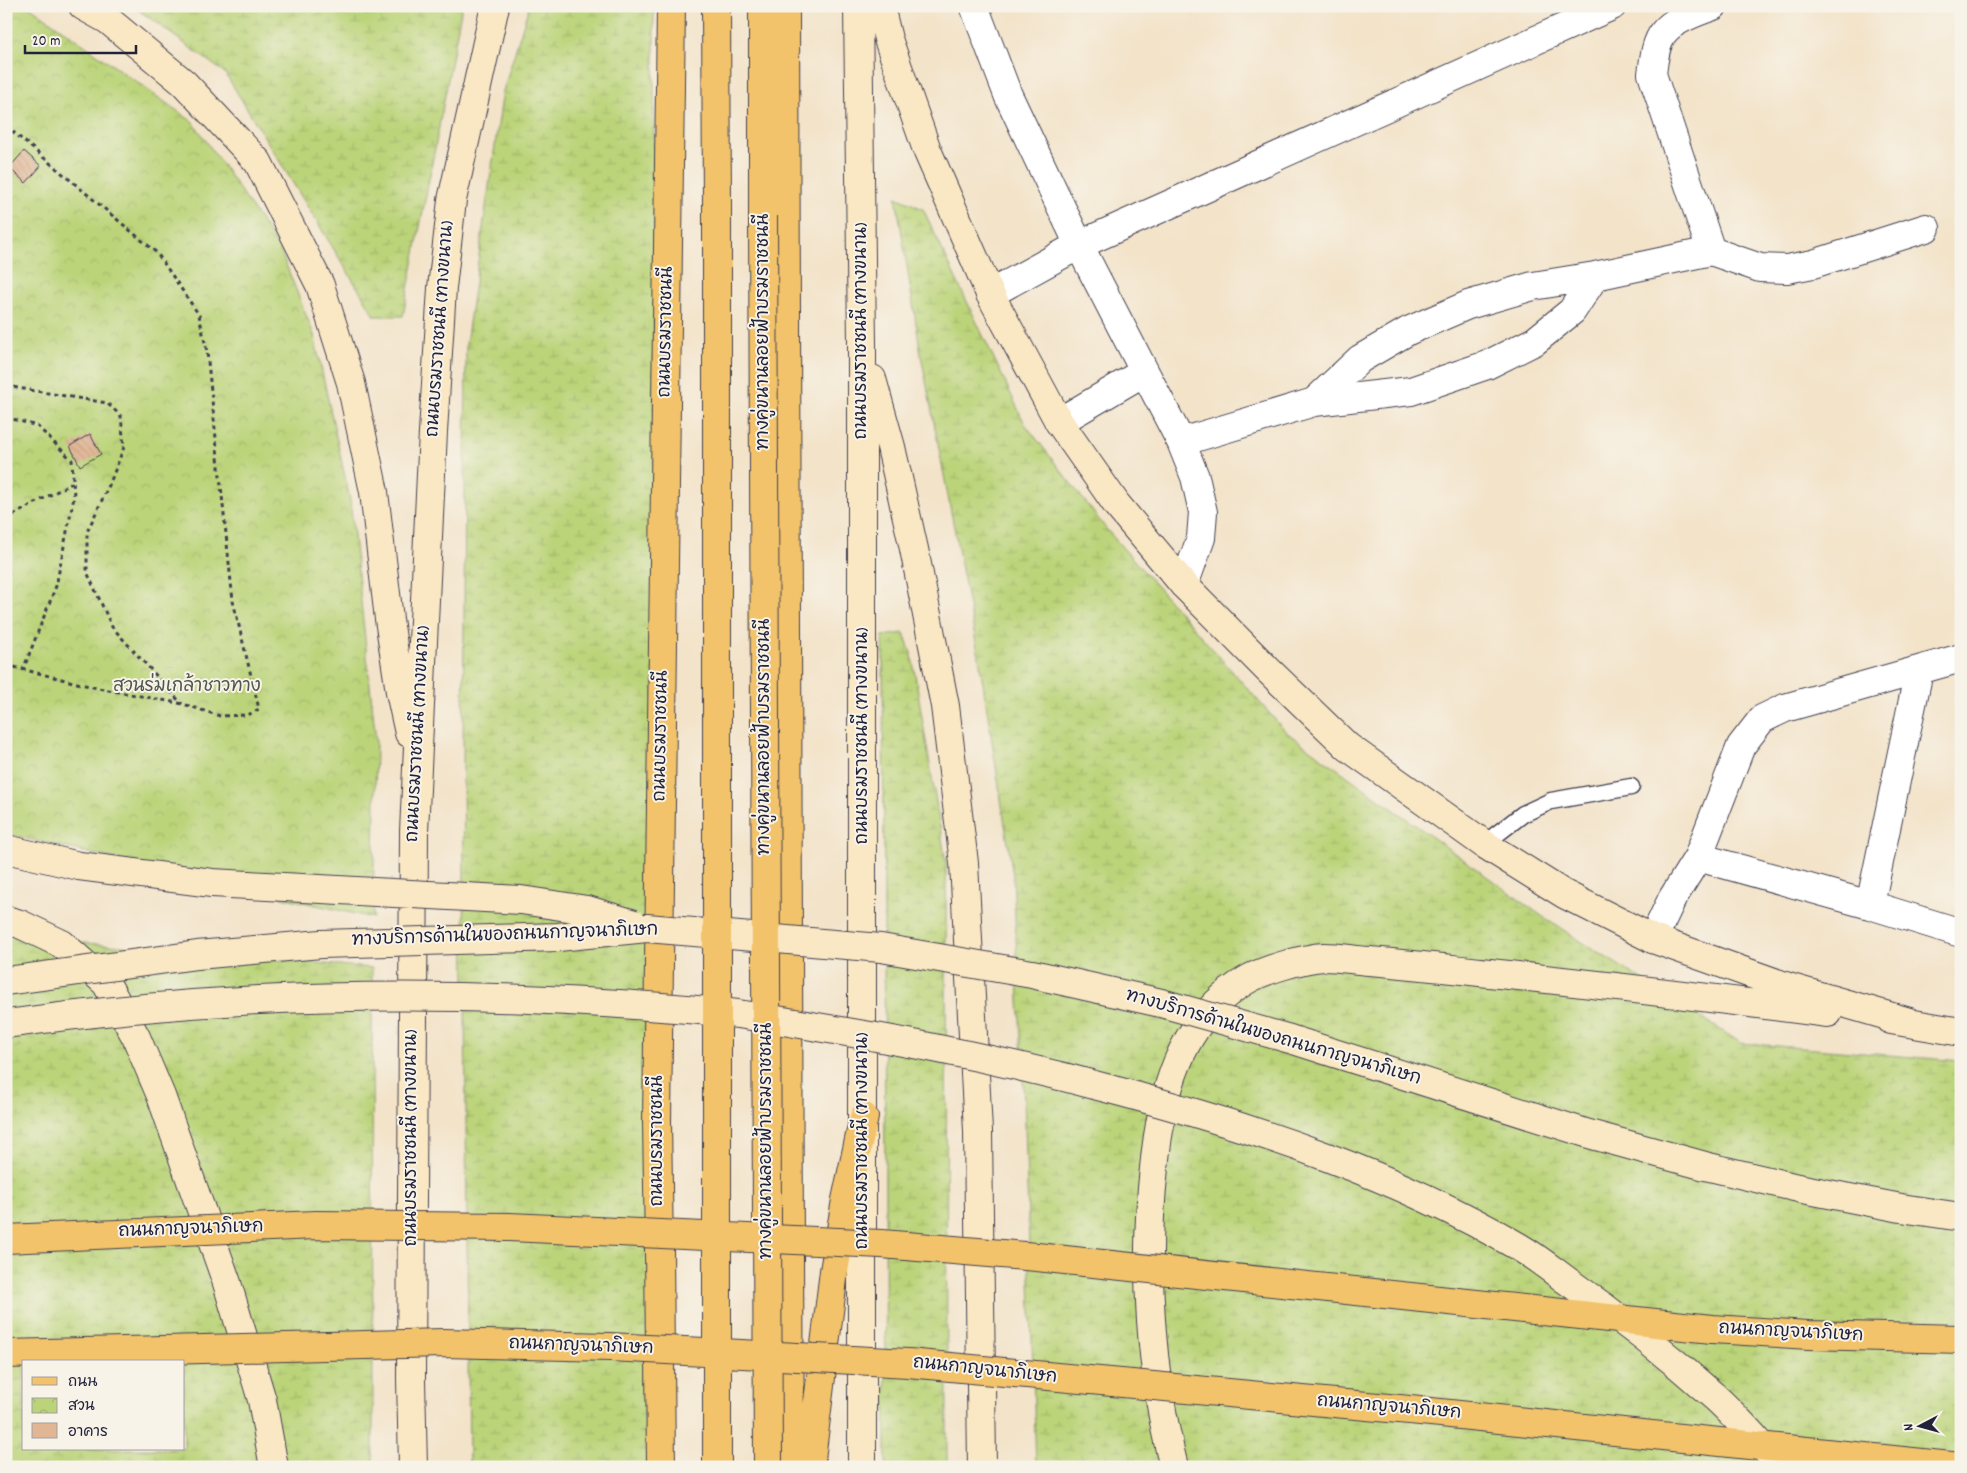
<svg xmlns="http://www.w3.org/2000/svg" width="1967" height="1473" font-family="Dekko,'Playpen Sans Thai',sans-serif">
<defs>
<pattern id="wetland-marsh" width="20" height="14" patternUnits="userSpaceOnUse" patternTransform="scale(1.25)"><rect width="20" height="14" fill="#bbd479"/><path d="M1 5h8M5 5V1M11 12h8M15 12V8" fill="none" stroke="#a0b66a"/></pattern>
<pattern id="park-crowns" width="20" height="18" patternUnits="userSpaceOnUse" patternTransform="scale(1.25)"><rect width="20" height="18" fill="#bbd479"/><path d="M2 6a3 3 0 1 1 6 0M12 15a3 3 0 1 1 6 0" fill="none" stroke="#a0b66a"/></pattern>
<pattern id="building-back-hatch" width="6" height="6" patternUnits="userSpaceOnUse" patternTransform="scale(1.25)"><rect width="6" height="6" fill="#e1b695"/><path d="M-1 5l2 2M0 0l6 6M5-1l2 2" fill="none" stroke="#c19c81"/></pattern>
</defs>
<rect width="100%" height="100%" fill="#f7f3e8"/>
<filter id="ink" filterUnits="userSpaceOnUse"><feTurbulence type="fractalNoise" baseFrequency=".02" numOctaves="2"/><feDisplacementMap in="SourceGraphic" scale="10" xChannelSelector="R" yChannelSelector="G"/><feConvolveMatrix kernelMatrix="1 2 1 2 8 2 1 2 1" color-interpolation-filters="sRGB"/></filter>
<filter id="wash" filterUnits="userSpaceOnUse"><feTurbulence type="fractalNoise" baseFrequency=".0096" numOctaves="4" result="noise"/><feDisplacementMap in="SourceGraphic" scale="20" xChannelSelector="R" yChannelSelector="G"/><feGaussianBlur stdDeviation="1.12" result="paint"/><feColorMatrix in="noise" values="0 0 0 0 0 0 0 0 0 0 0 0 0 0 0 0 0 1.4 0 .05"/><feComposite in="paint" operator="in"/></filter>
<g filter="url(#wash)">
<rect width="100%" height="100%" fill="#f3e3c9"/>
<path fill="url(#wetland-marsh)" stroke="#6e7b5a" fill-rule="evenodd" d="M133,6h329l-59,310h-28l-150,-243z
M529,6h125v1461h-185l-6,-703 3,-420 37,-253z
M896,197l27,12 102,215 82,106 179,202 260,187 195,124 220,18v406h-925l-11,-345 -12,-246 -34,-218 -58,-303z
M904,633l8,23 34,207 1,604h-61l-3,-831z
M6,936l366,32 1,499h-367zM24,1362h160v87h-160z"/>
<path fill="url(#park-crowns)" stroke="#6e7b5a" d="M6,6h23l164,116 86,125 35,88 36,165 26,241 -3,177 -367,-84z"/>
<g id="blocks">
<path fill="url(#building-back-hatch)" d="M24,151l17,15 -15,17 -17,-15z
M90,434l11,20 -21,12 -10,-20z"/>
</g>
</g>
<g filter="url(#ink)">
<use href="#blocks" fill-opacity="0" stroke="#413f50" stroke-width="1"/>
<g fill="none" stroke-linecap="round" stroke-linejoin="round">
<g stroke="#413f50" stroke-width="19">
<path id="lane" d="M1484,844l39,-30 28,-13 80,-14"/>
</g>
<g stroke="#413f50" stroke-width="30">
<path id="street" d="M974,6l34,89 71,150 102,197 14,35 8,35 -2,26 -17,47
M1711,251l-59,-177c2,-14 3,-31 12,-42 10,-13 34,-20 49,-26
M990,294l89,-49 533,-239
M1314,402l46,-43 48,-28 60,-26 65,-19 62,-10 116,-25 49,17 27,1 26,-5 113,-36
M1059,422l85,-50
M1181,442l133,-40 97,-11 76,-26 48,-24 37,-30 23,-35
M1698,857l172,48 91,28
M1870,905l49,-234
M1653,939l19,-40 26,-42 43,-111 21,-27 23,-11 176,-50"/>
</g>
<g stroke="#413f50" stroke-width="30">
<path id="secondary" d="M83,6l25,14 76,63 74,79 62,123 31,98 23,109 15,127 11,73 9,41
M858,6l4,338v1123
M880,6l8,33 39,111 63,144 69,128 58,83 67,80 84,85 80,77 136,97 80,50 89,45 135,48 121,35
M872,379l19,68 23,102 31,157 19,157 14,268 4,336
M6,920l14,4 42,20 44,39 30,54 25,59 66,187 35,117 12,67
M1891,1020l70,12
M413,1467l-2,-87 3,-549 19,-399 9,-144 10,-88 43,-194
M1174,1467c-24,-94 -31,-203 -20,-299 7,-72 25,-147 91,-187 18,-11 59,-23 79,-24 15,0 30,3 45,4 37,3 74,7 111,11 116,12 232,26 348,41"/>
</g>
<g stroke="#413f50" stroke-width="30">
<path id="primary" d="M716,6l1,202
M763,6v210
M785,6l4,1249
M659,1249l-2,-127 14,-1116"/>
</g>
<g stroke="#413f50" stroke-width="30">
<path id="highway" d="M659,1249l2,218
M789,1255l1,212
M810,1467l24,-196 12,-71 18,-83"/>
</g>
<path stroke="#413f50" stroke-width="3" stroke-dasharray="4 4" stroke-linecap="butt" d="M6,126l151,127 42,62 8,37 26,249 26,108 -11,6 -28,1 -37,-12 -90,-17 -87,-22
M6,386l101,17 14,13 3,31 -14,36 -23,49v40l25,55 70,77
M6,417l31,9 35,34 2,37 -18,89 -33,84
M6,519l68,-37"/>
<use href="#lane" stroke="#fff" stroke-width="16"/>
<use href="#street" stroke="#fff" stroke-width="28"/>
<use href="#secondary" stroke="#fae7c3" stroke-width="28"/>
<use href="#primary" stroke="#f2c36a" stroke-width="28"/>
<use href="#highway" stroke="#f2c36a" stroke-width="28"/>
<g stroke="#413f50" stroke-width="30" stroke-linecap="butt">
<path id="secondary-bridge" d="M6,849l73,17 133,17 309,17 66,10 47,14
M6,981l191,-26 124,-11 237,-7 89,-9 234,20 151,26 129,29 129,36 299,95 116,32 93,22 103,20 60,9
M6,1024c179,-25 362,-33 542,-24 63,3 127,7 190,14 28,4 57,9 85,14 100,16 199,37 298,64 137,37 275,83 398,155 17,10 32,22 47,33 52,36 103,76 150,118 23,21 44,46 65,69"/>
</g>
<g stroke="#413f50" stroke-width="30" stroke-linecap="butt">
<path id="primary-bridge" d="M763,216l5,1251
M717,1467v-1259"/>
</g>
<g stroke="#413f50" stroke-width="30" stroke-linecap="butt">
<path id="highway-bridge" d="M6,1239l310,-14 193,2 373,17 155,13 675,72 97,6 152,4
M6,1354l437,-11 167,4 298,16 523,49 530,55"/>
</g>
<use href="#secondary-bridge" stroke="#fae7c3" stroke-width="28"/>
<use href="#primary-bridge" stroke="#f2c36a" stroke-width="28"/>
<use href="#highway-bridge" stroke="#f2c36a" stroke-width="28"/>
</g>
</g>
<g text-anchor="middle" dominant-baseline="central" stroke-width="4" stroke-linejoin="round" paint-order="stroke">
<g font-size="18" fill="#22223b" stroke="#f7f3e8">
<text transform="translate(441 329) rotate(-86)">ถนนบรมราชชนนี (ทางขนาน)</text>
<text transform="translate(862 331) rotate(-90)">ถนนบรมราชชนนี (ทางขนาน)</text>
<text transform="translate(667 332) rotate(-89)">ถนนบรมราชชนนี</text>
<text transform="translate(764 332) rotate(-90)">ทางคู่ขนานลอยฟ้าบรมราชชนนี</text>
<text transform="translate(419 734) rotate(-87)">ถนนบรมราชชนนี (ทางขนาน)</text>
<text transform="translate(662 736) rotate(-89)">ถนนบรมราชชนนี</text>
<text transform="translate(863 736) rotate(-90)">ถนนบรมราชชนนี (ทางขนาน)</text>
<text transform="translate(765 737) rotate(-90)">ทางคู่ขนานลอยฟ้าบรมราชชนนี</text>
<text transform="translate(505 936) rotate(-2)">ทางบริการด้านในของถนนกาญจนาภิเษก</text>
<text transform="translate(1273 1038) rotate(16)">ทางบริการด้านในของถนนกาญจนาภิเษก</text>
<text transform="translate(412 1138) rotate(-90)">ถนนบรมราชชนนี (ทางขนาน)</text>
<text transform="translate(658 1141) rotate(-90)">ถนนบรมราชชนนี</text>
<text transform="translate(767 1141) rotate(-90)">ทางคู่ขนานลอยฟ้าบรมราชชนนี</text>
<text transform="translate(863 1141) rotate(-90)">ถนนบรมราชชนนี (ทางขนาน)</text>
<text transform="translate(191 1230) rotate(-2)">ถนนกาญจนาภิเษก</text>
<text transform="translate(1791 1333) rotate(3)">ถนนกาญจนาภิเษก</text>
<text transform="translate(581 1347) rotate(2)">ถนนกาญจนาภิเษก</text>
<text transform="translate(985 1371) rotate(6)">ถนนกาญจนาภิเษก</text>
<text transform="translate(1389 1408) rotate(5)">ถนนกาญจนาภิเษก</text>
</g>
<g font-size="18" fill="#50574e" stroke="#f7f3e8">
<text x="187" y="687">สวนร่มเกล้าชาวทาง</text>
</g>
</g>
<rect width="1967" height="1473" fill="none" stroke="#f7f3e8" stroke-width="25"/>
<rect x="22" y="1360" width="162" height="90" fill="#f7f3e8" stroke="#a29fa3"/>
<rect x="32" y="1377" width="25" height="8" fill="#f2c36a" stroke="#a29fa3"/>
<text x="68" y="1386" font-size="15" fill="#22223b">ถนน</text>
<rect x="32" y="1398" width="25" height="15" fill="url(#park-crowns)" stroke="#a29fa3"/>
<text x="68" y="1410" font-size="15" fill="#22223b">สวน</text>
<rect x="32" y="1423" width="25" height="15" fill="#e1b695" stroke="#a29fa3"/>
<text x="68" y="1436" font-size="15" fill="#22223b">อาคาร</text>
<g transform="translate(1920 1426) rotate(264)" stroke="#f7f3e8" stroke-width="4" paint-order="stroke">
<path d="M0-4L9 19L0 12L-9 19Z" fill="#22223b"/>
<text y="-8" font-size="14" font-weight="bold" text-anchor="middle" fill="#22223b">N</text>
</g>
<path d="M25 45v8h111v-8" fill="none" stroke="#22223b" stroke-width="2.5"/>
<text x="32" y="45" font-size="15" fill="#22223b" stroke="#f7f3e8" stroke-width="4" paint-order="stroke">20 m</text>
</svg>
